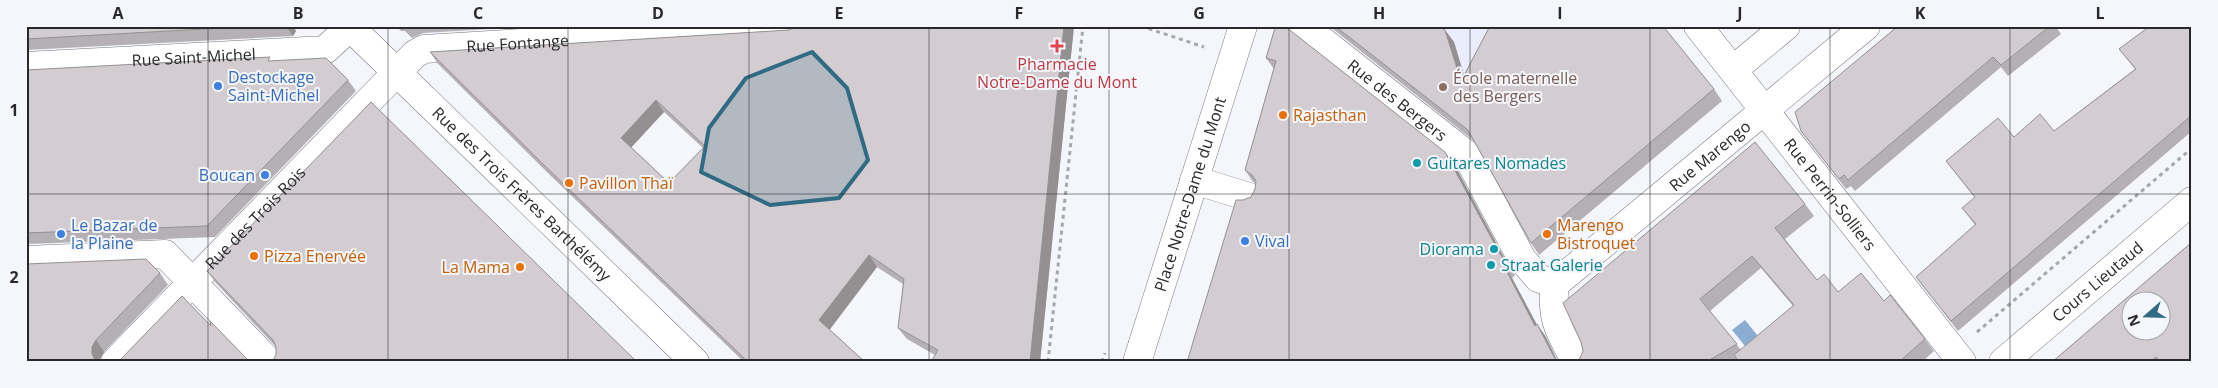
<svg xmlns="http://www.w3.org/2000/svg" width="2218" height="388" font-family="'Open Sans',sans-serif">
<rect width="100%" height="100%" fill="#f4f6fc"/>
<path fill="#eaedfb" d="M1393,26h113l-51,94z"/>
<path fill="#8aadd1" d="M1745,320l25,31 -12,11 -26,-32z"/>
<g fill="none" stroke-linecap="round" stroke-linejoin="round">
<g stroke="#75777c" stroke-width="29">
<g id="minor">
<path id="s1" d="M349,26l346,336"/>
<path id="s2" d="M1303,26l163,128 56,105 16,19 17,6"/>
<path id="s3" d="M1698,26l264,336"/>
<path id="s4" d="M26,66l299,-16 25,-23"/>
<path d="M1734,69l52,-43"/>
<path d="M1194,180l55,17"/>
<path d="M26,260l139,-6 104,108"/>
<path id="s5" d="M1555,284l311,-258"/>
<path d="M1555,284c-5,35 5,48 21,78"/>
<path id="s6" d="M115,362l281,-289 19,-19 9,-5 372,-23"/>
<path id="s7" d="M1137,362l106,-336"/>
</g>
</g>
<g stroke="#75777c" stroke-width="29">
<g id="major">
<path id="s8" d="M2003,362l189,-161"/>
</g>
</g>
<path stroke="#a5a7ab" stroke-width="3" stroke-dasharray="4 4" stroke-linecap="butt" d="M1141,26l63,21
M1977,332l215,-184
M1048,362l35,-336
M1102,362l3,-9"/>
<use href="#minor" stroke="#fff" stroke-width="28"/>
<use href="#major" stroke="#fff" stroke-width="28"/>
</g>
<path fill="#b5b0b4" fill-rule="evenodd" d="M26,26h267l3,5 -3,5 -267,14z
M396,26h143l-116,7 -11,5 -7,-7h-4z
M797,26h277l-34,336h-109l4,-7 -28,-16 -9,-11 5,-44 -26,-17 -48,62 36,33h-121l-193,-186 -113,-112 -8,-12 359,-22zM664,112l39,36 -34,35 -38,-36z
M1329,26h109l7,4 9,12 10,33 250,14 8,12 -183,154 -8,-12 -58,-103z
M1898,26h159l-1,1 5,7 -53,42 -7,-9 -146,124 -4,-5 -5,3 -45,-58z
M2192,26v105l-234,200 -42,-54 59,-52 -13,-17 13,-10 -29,-37 68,-24 40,-6 81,-62 -16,-20z
M1275,28l179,136 52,98 9,13 -3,3 25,47 9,12 -303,-137 8,-3 4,-8 1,-6 -3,-1 -8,-12 29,-101 -8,-11z
M272,61l76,19 8,11 -141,146 -189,7v-174z
M1805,204l9,12 -29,23 32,41 21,12 46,9 41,38 9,12 -12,11h-183l-1,-2 -2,2h-159zM1761,268l32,38 -52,44 -31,-39z
M2192,242v120h-140z
M207,271l430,91 -361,-7v-8l-61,-65z
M160,273l8,12 -64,67 -4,7v3h-74z"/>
<path fill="#949092" d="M286,26h7l3,5 -3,5z
M1064,26h10l-34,336h-10z
M1445,30l9,12 15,50 -8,-11z
M656,100l8,12 -35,38 -8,-12z
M1445,152l9,12 53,99 -7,-9z
M869,255l8,12 -49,65 -9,-12z
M1504,266l8,12 32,60 -9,-12z
M1537,324l9,13 12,25 -4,-5z
M96,340l8,12 -4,7v3h-4l-4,-8v-7z"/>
<path fill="#d3cdd1" stroke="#949092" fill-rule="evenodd" d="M26,26h231l-231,13z
M797,26h267l-34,336h-99l7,-12 -40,-22 6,-49 -35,-24 -50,65 46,42h-117l-205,-198 -113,-112 359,-22zM656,100l49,46 -36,37 -48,-45z
M1335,26h103l7,4 16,51 29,-55h173l51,63 -183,154 -63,-113z
M1898,26h152l-49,39 -8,-8 -145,123 -4,-5 -5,4 -38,-48 -6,-19z
M2150,26h42v89l-241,206 -35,-44 60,-53 -14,-16 13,-11 -29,-36 52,-43 16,19 26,-23 14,17 82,-62 -17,-20z
M1286,27l159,125 55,102 7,9 -3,3 31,60 2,-2 17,33 4,5h-371l49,-162h7l8,-3 4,-8 1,-8 -4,-6 -7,-5 31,-109 -10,-3 9,-30z
M270,57l-2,4 58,-3 22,22 -141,146 -181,7v-163z
M371,102l266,260h-365l4,-7v-8l-3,-7 -66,-69z
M1755,142l50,62 -30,24 42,52 7,-6 14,18 23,-19 23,28 6,-6 35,44 -26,23h-160l-5,-7 60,-50 -42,-49 -52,43 37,45 -31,18h-129l3,-4 3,-7 -2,-9 -18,-39z
M2192,242v120h-31l-5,-5 -6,5h-98zM2130,300h30v30h-30z
M146,259l14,14 -64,67 -4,7v7l4,8h-70v-98z
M182,296l29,30 -1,-5 40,41h-132z"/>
<path fill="#306a83" fill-opacity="0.2" stroke="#306a83" stroke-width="4" stroke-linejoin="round" d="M812,52l35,36 21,72 -29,38 -69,7 -69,-33 8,-44 37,-50z"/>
<path fill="none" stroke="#29292c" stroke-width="1" stroke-opacity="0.55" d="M208,26v336M388,26v336M568,26v336M749,26v336M929,26v336M1109,26v336M1289,26v336M1470,26v336M1650,26v336M1830,26v336M2010,26v336M26,194h2166"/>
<path fill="#e0444e" stroke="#f4f6fc" stroke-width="2" d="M1054.5 38.5h5v5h5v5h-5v5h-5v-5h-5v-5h5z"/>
<g fill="#3f7fe0" stroke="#f4f6fc" stroke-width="2">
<circle cx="218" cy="86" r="5"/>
<circle cx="265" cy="175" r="5"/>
<circle cx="61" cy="234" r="5"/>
<circle cx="1245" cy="241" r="5"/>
</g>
<circle fill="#8d6e63" stroke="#f4f6fc" stroke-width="2" cx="1443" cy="87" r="5"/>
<g fill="#e8710a" stroke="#f4f6fc" stroke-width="2">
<circle cx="1283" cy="115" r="5"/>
<circle cx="569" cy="183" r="5"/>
<circle cx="1547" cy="234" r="5"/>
<circle cx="254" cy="256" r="5"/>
<circle cx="520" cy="267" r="5"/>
</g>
<g fill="#0f9aa8" stroke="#f4f6fc" stroke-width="2">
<circle cx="1417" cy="163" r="5"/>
<circle cx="1494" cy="249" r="5"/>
<circle cx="1491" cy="265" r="5"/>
</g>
<g text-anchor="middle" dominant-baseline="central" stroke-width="4" stroke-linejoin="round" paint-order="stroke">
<g font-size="16" fill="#29292c" stroke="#f4f6fc">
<text stroke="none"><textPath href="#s6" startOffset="534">Rue Fontange</textPath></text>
<text stroke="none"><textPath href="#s4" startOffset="168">Rue Saint-Michel</textPath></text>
<text stroke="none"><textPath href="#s2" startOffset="120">Rue des Bergers</textPath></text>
<text stroke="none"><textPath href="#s5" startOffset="201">Rue Marengo</textPath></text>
<text stroke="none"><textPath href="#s1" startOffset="241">Rue des Trois Frères Barthélémy</textPath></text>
<text stroke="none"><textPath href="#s7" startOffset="176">Place Notre-Dame du Mont</textPath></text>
<text stroke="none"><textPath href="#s3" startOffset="214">Rue Perrin-Solliers</textPath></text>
<text stroke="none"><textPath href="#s6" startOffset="201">Rue des Trois Rois</textPath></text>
<text stroke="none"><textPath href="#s8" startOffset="124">Cours Lieutaud</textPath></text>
</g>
<g font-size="16" fill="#be3a42" stroke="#f4f6fc">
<text x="1057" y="64">Pharmacie<tspan x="1057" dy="18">Notre-Dame du Mont</tspan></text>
</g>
<g font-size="16" fill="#366cbe" stroke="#f4f6fc" text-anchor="start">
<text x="228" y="77">Destockage<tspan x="228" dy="18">Saint-Michel</tspan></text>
<text x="255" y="175" text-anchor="end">Boucan</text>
<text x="71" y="225">Le Bazar de<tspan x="71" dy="18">la Plaine</tspan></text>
<text x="1255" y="241">Vival</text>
</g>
<g font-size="16" fill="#785e54" stroke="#f4f6fc" text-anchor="start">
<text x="1453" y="78">École maternelle<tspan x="1453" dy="18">des Bergers</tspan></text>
</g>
<g font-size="16" fill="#c56008" stroke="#f4f6fc" text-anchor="start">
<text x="1293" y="115">Rajasthan</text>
<text x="579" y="183">Pavillon Thaï</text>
<text x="1557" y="225">Marengo<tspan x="1557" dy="18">Bistroquet</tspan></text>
<text x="264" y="256">Pizza Enervée</text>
<text x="510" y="267" text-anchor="end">La Mama</text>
</g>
<g font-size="16" fill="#0d838f" stroke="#f4f6fc" text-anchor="start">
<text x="1427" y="163">Guitares Nomades</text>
<text x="1484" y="249" text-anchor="end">Diorama</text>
<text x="1501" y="265">Straat Galerie</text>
</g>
</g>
<rect width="2218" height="388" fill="none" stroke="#f4f6fc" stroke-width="55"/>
<g transform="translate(2146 316) rotate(250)"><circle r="24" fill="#f4f6fc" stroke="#a3a4a9"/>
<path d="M0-4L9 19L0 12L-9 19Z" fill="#306a83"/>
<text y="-8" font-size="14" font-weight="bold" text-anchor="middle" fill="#29292c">N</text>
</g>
<rect x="28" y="28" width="2162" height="332" fill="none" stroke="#29292c" stroke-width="2"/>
<g font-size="16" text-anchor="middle" font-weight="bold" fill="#29292c">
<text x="118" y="19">A</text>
<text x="298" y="19">B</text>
<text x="478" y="19">C</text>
<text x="658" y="19">D</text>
<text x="839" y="19">E</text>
<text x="1019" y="19">F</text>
<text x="1199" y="19">G</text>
<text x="1379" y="19">H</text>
<text x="1560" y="19">I</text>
<text x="1740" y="19">J</text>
<text x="1920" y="19">K</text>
<text x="2100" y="19">L</text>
<text x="14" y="116">1</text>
<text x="14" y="283">2</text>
</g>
</svg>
